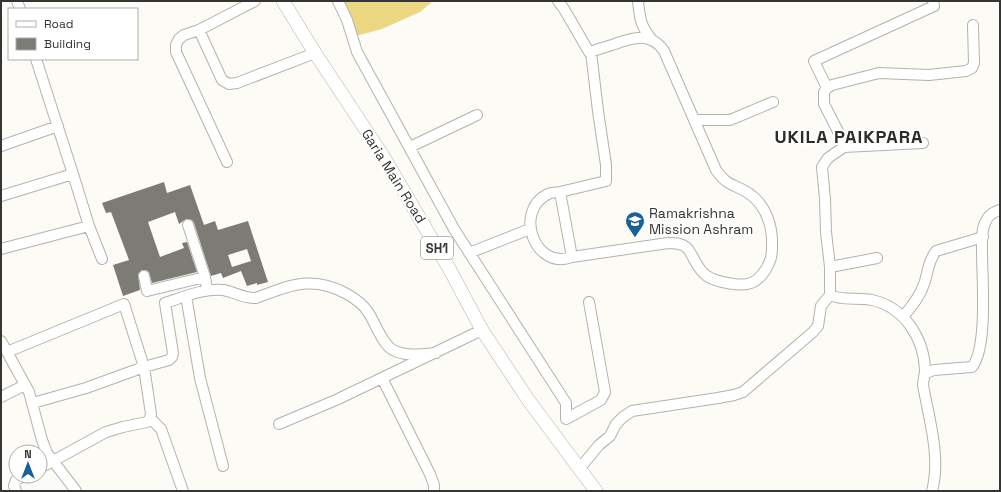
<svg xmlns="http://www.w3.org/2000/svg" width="1001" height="492" font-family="'Space Grotesk',sans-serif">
<rect width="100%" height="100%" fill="#fcfbf5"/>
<path fill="#ecd783" d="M344,1h89l-13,11 -38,17 -26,7 -5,-20z"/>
<path fill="#7d7b76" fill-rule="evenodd" d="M164,182l3,11 23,-8 14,40 11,-4 3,9 30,-9 20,61 -11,3v-2l-10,3 -6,-15 -18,7 -2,-5 -10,3 -17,-53 -2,-3 -6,-1 -7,5 -4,-12 -27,10 12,35 24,-9 -2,-5 5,-1 10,30 -45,11 -3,-11 -3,-2h-4l-4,4 2,16 -17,6 -10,-31 16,-5 -18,-48 -5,1 -4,-10zM247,249l4,12 -19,6 -4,-12z"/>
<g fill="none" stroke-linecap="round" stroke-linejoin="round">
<g stroke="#b3b2ac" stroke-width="12">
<path id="minor" d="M17,1l3,8
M338,1l9,19 10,32 97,177 112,174v16l35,-19 4,-8 -16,-90
M558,1l6,8 25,43h2c7,-3 14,-5 21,-7 20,-7 38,-14 52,6l52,119c11,15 14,13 29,21 18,10 26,29 27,48 0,8 1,17 -3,24 -3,8 -10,17 -18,20 -10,4 -35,-1 -44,-7 -11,-7 -14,-23 -21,-29 -5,-4 -12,-4 -18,-4l-96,14c-37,14 -59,-46 -24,-63 4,-2 8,-1 12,-2l12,65
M638,1c2,18 2,24 14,39
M199,30l23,50 7,4 8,-1 78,-30
M827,88l-13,-27 120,-55 -1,-5
M695,120h35l43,-18
M1,146l57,-20
M410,147l67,-32
M844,147l79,-4
M227,162l-51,-110v-7l3,-6 5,-4 15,-5 56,-29
M73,174l16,52 13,33
M560,192l46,-11v-16l-8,-54 -7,-59
M1,196l72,-22 -37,-115
M188,225l17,52
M1,249l88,-23
M469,253l61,-24
M830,267l47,-9
M144,276l3,15 58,-14 2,13
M186,296l14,82 23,88
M903,317c8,-10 17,-20 21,-33 4,-11 4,-23 12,-33l47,-14
M1,341l28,51 13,48 5,13 29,38
M7,352l117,-48 20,63 7,47 -1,4 -3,4 -24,5 -17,5 -66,36
M926,373l8,-3 38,-3c16,-19 10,-90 10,-116 0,-9 -1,-22 4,-30 3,-7 8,-9 14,-11
M382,378l48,96 4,11v6
M1,397l24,-12
M33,403l53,-15 58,-21 25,-7 3,-3 1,-4 -8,-50c19,-6 39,-15 58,-13 12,2 21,9 33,8 34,-13 57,-23 91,-4 9,5 16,10 21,18 7,10 14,32 25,38 13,7 30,4 43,3
M150,418l11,11 22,62
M279,424l57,-24 146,-70
M580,468l19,-23 11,-9 6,-12 7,-7 9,-6 86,-13 16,-3 9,-3 70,-60 5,-6 3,-20 9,-11
M16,491l-2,-5 2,-6 8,-4
M932,491c9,-34 -3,-72 -9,-106 0,-5 2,-10 2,-15 -1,-32 -21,-63 -53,-70 -14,-3 -30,1 -42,-5v-28l-4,-35 -1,-33 -3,-32 6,-9 13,-9 3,-2v-4l-20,-39v-12l3,-4 5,-3 47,-12 50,2 37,-4 6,-3 2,-5 -1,-38"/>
</g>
<g stroke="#b3b2ac" stroke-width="14">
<path id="major" d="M283,1l32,52 70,106 65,111 32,60 47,71 67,90"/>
</g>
<use href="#minor" stroke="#fff" stroke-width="10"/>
<use href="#major" stroke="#fff" stroke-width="13"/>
</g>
<defs>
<g id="school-pin" transform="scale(1)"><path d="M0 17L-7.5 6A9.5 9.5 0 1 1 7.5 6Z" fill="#1b6196" stroke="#fff"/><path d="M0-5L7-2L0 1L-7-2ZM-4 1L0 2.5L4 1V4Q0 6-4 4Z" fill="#fff"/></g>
</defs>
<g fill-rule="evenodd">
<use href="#school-pin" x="635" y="221"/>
</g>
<g text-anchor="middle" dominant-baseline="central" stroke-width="4" stroke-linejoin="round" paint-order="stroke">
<rect fill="#fff" stroke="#727270" stroke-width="1" x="421" y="237" width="32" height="22" rx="3"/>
<g font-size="13" font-weight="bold" fill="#353533">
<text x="437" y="248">SH1</text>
</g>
<g font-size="14" fill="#353533" stroke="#fff">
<text transform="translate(394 176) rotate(58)">Garia Main Road</text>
</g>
<g font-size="14" fill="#353533" stroke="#fff" text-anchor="start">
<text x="649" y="213">Ramakrishna<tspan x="649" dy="16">Mission Ashram</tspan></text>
</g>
<g font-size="18" font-weight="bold" letter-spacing="1" fill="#2d2c28" stroke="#fff">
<text x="849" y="136">UKILA PAIKPARA</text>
</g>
</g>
<rect width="1001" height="492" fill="none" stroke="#353533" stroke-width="4"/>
<rect x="8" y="8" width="130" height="52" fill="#ffffff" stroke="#aeaead"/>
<rect x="16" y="21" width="20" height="6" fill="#ffffff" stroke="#aeaead"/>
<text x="44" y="28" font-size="12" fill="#353533">Road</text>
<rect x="16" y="38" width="20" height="12" fill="#7d7b76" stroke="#aeaead"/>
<text x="44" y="48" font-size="12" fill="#353533">Building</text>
<g transform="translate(28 464)"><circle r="19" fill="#ffffff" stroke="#aeaead"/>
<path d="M0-3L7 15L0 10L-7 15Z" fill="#1b6196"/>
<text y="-6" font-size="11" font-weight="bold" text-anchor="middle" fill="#353533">N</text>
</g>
</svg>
